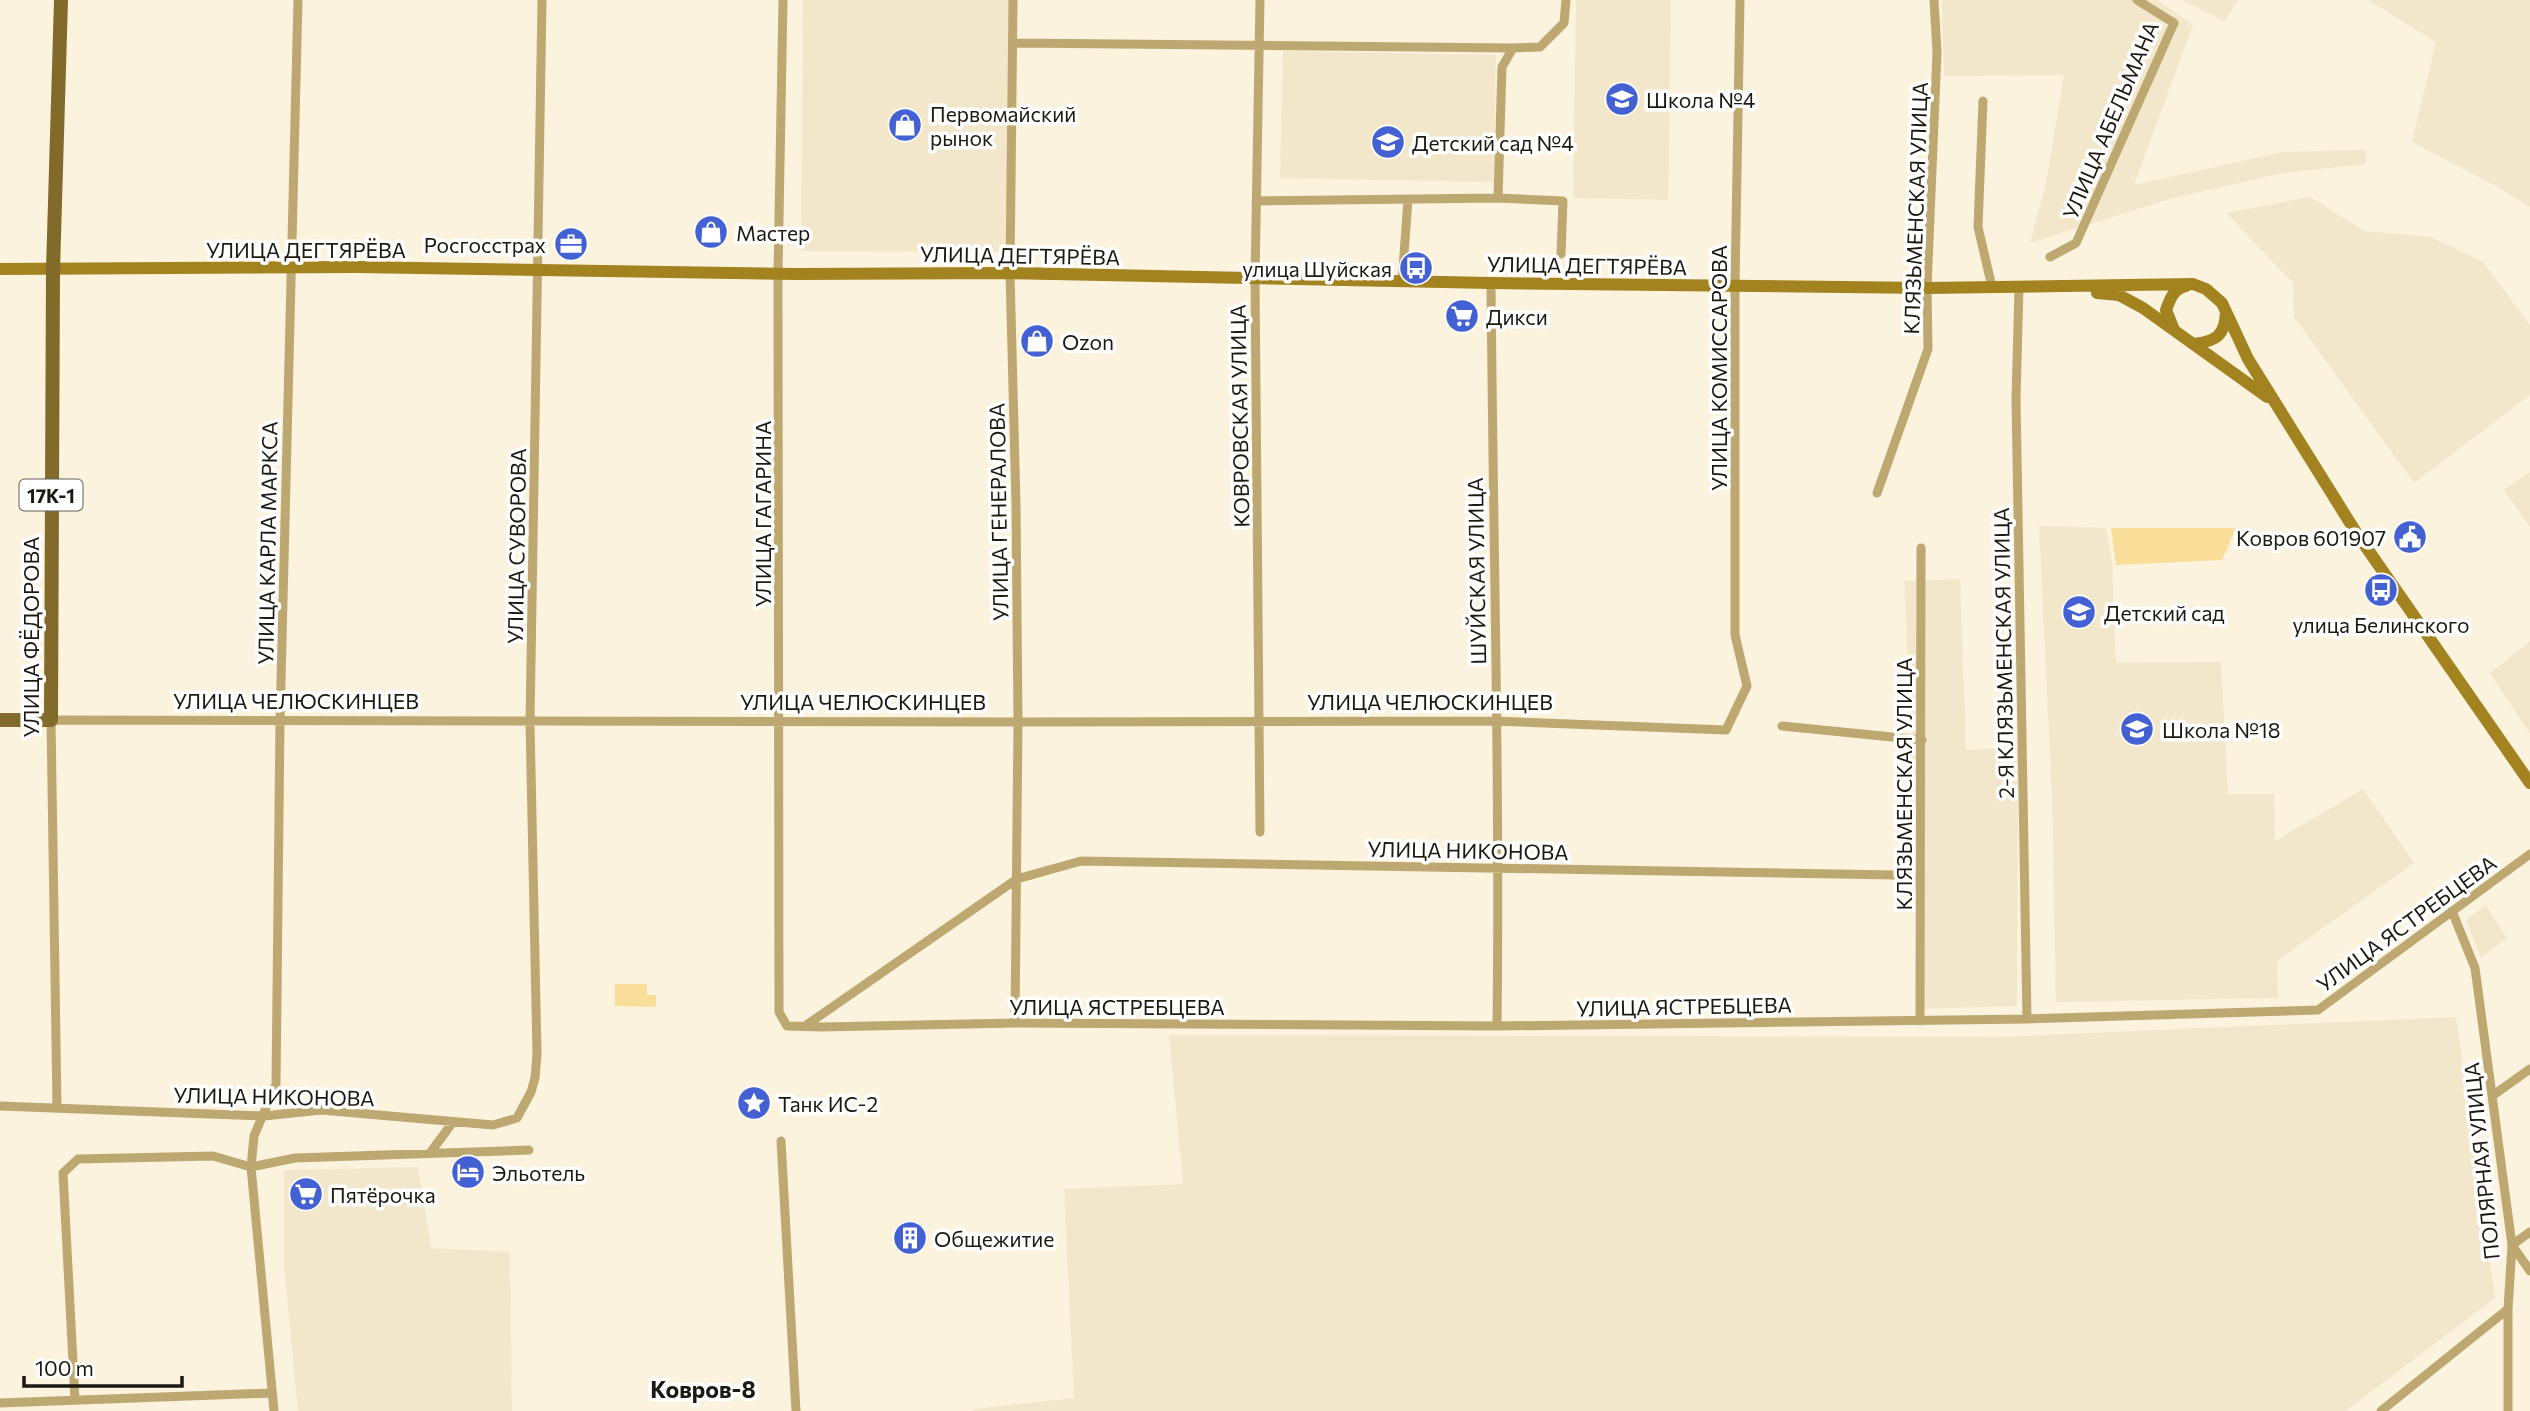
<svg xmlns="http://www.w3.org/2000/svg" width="2530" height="1411" font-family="Commissioner,sans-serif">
<rect width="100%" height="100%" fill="#fbf3de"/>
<path fill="#f2e7cb" d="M803,0h207l-3,252 -206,-1z
M1576,0h95l-3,200 -95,-2z
M1942,0h215l36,25 -59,160 149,-33 83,-2v14l-83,9 -110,25 -143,45 16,-59 18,-109 -120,1z
M2182,0h56l-14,21z
M2368,0h162v207l-36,-22 -82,-43 24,-100z
M1283,51l213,4 -2,127 -214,-4z
M2310,197l55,34 66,6 52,25 47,63v70l-116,88 -120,-166 -1,-34 -67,-70z
M2530,472v55l-26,-37z
M2039,526l67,2 6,33 4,102 105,-1 7,132h46l1,47 88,-52 51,74 -137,98 1,37 -222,4 -4,-204z
M1960,579l6,171 52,-3 -1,259 -97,3 -1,-127 -15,-301z
M2530,641v93l-40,-61z
M2486,905l21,33 -26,20 -15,-38z
M2456,1017l39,281 -149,113h-1373v-2l101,-11 -10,-209 119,-5 -14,-149 830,2z
M418,1167l13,81 79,4 2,159h-214l-14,-145v-96z"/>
<path fill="#f9de9a" d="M2111,528h125l-14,32 -106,5z
M615,984h32v11h9v12l-41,-1z"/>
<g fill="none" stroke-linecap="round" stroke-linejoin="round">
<path stroke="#bea871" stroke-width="9" d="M783,0l-5,274 1,738 8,14 35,1 193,-4 482,3 530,-7 291,-9 212,-156
M1013,0l-3,273 6,231 2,218 -3,301
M1013,43l500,5
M1983,101l-5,126 14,60
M1498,198l4,-131 11,-19 27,-1 24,-24 2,-23
M1256,201l242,-3 65,3 -2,53
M2050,257l26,-14 98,-220 -37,-23
M1402,282l6,-83
M1491,283c2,248 9,496 6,743
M2019,287l-3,112 11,620
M1877,493l51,-144 -1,-61 10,-236 -3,-52
M1782,726l140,14
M1260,832l-5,-553 5,-279
M2452,911l23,57 37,277 -4,64v102
M1920,1021l1,-473
M805,1026l212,-147 64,-18 814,14 24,7
M2492,1096l38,-27
M0,1106l264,10 57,-6 172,15 24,-7 14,-26 4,-14 2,-24 -7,-332 12,-722
M57,1107l-6,-387 967,2 477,-1 231,9 21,-44 -12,-51v-350l5,-285
M781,1141l15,270
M430,1153l23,-31
M2530,1232l-18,13 18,26
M75,1400l-12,-227 15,-14 135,-3 38,11 44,-9 234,-8
M0,1403l272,-10
M274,1411l-23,-244 3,-31 22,-52 4,-362 18,-722
M2381,1411l127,-102"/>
<path stroke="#a38220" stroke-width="12" d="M0,269l357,-2 439,7 214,-1 481,10 436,5 266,-4 13,5 16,14 26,56 109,175 173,249
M2097,293l22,2 24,13 124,89
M2174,330l-8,-20c4,-11 7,-21 20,-24
M2194,344c22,-3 31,-8 32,-32"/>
<path stroke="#826b2a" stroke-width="14" d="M0,720h51l2,-450 8,-270"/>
</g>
<defs>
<g id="school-disc" transform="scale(1.75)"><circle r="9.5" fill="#4461d4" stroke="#fff"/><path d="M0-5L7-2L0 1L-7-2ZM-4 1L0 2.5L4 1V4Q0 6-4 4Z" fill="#fff"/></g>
<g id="shop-disc" transform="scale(1.75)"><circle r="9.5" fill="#4461d4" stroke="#fff"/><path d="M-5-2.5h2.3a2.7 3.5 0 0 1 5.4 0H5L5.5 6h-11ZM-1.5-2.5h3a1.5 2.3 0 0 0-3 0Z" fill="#fff"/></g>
<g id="office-disc" transform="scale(1.75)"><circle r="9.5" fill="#4461d4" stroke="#fff"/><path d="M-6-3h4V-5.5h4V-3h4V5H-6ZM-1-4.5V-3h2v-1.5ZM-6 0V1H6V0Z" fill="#fff"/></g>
<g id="bus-disc" transform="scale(1.75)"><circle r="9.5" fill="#4461d4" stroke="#fff"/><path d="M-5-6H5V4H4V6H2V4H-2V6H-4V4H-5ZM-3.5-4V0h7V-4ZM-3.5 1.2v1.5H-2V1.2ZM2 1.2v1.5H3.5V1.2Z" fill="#fff"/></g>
<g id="supermarket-disc" transform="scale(1.75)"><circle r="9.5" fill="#4461d4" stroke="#fff"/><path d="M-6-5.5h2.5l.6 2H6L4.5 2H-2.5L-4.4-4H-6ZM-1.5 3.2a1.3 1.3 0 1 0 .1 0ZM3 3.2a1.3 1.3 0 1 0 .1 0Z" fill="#fff"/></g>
<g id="civic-disc" transform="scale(1.75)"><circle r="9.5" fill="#4461d4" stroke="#fff"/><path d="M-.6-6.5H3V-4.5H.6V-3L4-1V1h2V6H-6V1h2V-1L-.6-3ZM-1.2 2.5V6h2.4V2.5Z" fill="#fff"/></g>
<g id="sight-disc" transform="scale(1.75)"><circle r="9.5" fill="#4461d4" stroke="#fff"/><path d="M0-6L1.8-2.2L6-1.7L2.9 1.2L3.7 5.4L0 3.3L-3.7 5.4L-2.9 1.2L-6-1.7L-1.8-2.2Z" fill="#fff"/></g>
<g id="hotel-disc" transform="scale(1.75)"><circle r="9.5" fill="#4461d4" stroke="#fff"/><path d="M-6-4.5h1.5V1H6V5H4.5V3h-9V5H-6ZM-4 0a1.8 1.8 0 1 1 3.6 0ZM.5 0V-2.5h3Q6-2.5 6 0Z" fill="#fff"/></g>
<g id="building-disc" transform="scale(1.75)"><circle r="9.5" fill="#4461d4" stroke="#fff"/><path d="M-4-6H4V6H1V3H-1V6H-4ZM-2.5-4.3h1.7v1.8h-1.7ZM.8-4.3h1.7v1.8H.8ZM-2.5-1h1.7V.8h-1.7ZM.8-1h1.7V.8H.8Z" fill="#fff"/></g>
</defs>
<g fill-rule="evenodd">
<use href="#school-disc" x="1622" y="99"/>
<use href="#shop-disc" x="905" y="125"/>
<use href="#school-disc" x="1388" y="142"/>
<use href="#shop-disc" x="711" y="232"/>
<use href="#office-disc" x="571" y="244"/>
<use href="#bus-disc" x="1416" y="268"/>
<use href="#supermarket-disc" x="1462" y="316"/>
<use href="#shop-disc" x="1037" y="341"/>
<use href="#civic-disc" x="2410" y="537"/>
<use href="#bus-disc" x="2381" y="590"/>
<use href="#school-disc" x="2079" y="612"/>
<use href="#school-disc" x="2137" y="729"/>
<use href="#sight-disc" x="754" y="1103"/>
<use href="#hotel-disc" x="468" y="1172"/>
<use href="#supermarket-disc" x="306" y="1194"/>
<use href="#building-disc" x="910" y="1238"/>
</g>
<g text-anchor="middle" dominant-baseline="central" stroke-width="7" stroke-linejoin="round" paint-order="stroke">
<rect fill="#fff" stroke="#605e59" stroke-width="2" x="19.5" y="479.5" width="63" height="31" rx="5"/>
<g font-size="19" font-weight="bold" fill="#1c1912">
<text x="51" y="495">17К-1</text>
</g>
<g font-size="21" fill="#1c1912" stroke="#fff" text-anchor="start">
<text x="1646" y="99">Школа №4</text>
<text x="930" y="113">Первомайский<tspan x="930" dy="24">рынок</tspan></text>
<text x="1412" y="142">Детский сад №4</text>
<text x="736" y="232">Мастер</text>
<text x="546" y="244" text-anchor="end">Росгосстрах</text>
<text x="1392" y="268" text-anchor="end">улица Шуйская</text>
<text x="1486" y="316">Дикси</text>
<text x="1062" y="341">Ozon</text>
<text x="2386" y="537" text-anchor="end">Ковров 601907</text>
<text x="2104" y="612">Детский сад</text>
<text x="2381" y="624" text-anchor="middle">улица Белинского</text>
<text x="2162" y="729">Школа №18</text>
<text x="778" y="1103">Танк ИС-2</text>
<text x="492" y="1172">Эльотель</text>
<text x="330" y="1194">Пятёрочка</text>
<text x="934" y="1238">Общежитие</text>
</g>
<g font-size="21" fill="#1c1912" stroke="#fff">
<text transform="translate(2110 120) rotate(-67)">УЛИЦА АБЕЛЬМАНА</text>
<text transform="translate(1915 208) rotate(-88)">КЛЯЗЬМЕНСКАЯ УЛИЦА</text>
<text x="306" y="249">УЛИЦА ДЕГТЯРЁВА</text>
<text transform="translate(1020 255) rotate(1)">УЛИЦА ДЕГТЯРЁВА</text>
<text transform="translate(1587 265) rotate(1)">УЛИЦА ДЕГТЯРЁВА</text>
<text transform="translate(1718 368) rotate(-90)">УЛИЦА КОМИССАРОВА</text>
<text transform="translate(1239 416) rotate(-91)">КОВРОВСКАЯ УЛИЦА</text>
<text transform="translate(998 512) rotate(-91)">УЛИЦА ГЕНЕРАЛОВА</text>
<text transform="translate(762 514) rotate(-90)">УЛИЦА ГАГАРИНА</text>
<text transform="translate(267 543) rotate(-89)">УЛИЦА КАРЛА МАРКСА</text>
<text transform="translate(516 546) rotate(-89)">УЛИЦА СУВОРОВА</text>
<text transform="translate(1476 571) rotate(-91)">ШУЙСКАЯ УЛИЦА</text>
<text transform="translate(30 637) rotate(-90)">УЛИЦА ФЁДОРОВА</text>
<text transform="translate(2003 653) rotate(-91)">2-Я КЛЯЗЬМЕНСКАЯ УЛИЦА</text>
<text x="296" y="700">УЛИЦА ЧЕЛЮСКИНЦЕВ</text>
<text x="863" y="701">УЛИЦА ЧЕЛЮСКИНЦЕВ</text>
<text x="1430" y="701">УЛИЦА ЧЕЛЮСКИНЦЕВ</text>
<text transform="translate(1903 784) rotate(-90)">КЛЯЗЬМЕНСКАЯ УЛИЦА</text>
<text transform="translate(1468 850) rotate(1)">УЛИЦА НИКОНОВА</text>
<text transform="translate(2406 923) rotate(-36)">УЛИЦА ЯСТРЕБЦЕВА</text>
<text x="1117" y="1006">УЛИЦА ЯСТРЕБЦЕВА</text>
<text transform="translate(1684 1006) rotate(-1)">УЛИЦА ЯСТРЕБЦЕВА</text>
<text transform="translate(274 1096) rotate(1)">УЛИЦА НИКОНОВА</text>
<text transform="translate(2481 1161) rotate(-96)">ПОЛЯРНАЯ УЛИЦА</text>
</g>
<g font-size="23" font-weight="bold" fill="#1c1912" stroke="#fff">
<text x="703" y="1389">Ковров-8</text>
</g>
</g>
<path d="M24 1376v10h158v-10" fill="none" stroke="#1c1912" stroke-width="3.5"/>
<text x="35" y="1376" font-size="21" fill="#1c1912" stroke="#ffffff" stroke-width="5" paint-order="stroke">100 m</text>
</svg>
